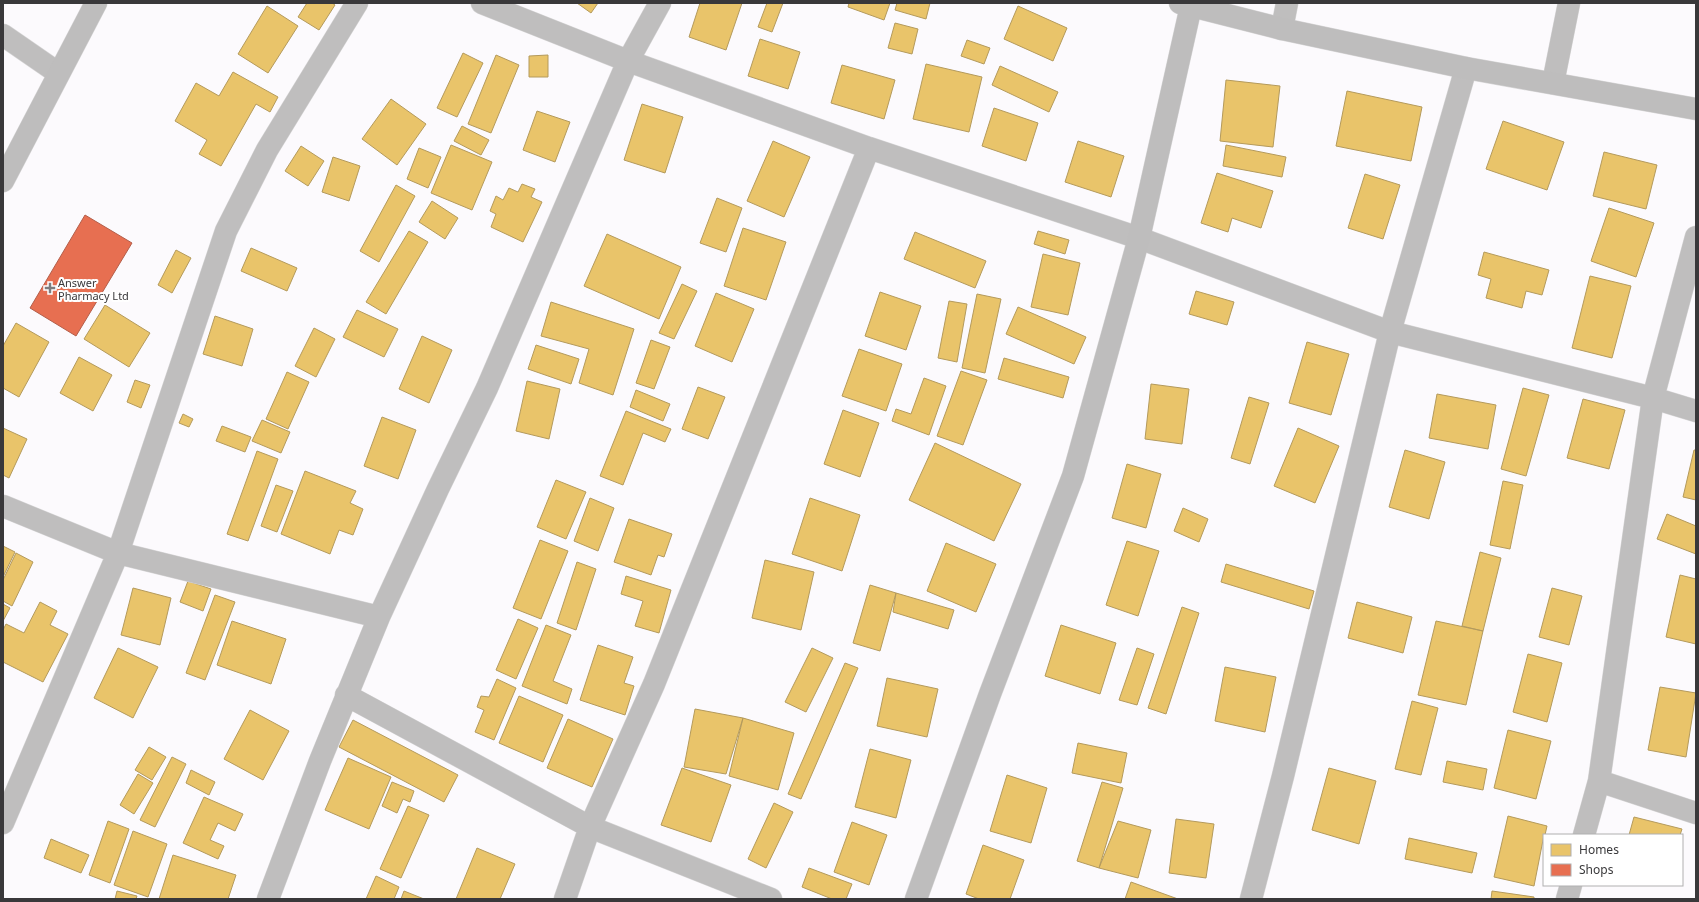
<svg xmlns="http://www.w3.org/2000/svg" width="1699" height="902" font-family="'Noto Sans',sans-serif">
<rect width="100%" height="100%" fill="#fcfafd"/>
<path fill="#e9c46a" stroke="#b49a5c" d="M307,3h25l3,2 -16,25 -21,-13z
M577,3h21l-7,10z
M700,3h42l-16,47 -37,-13z
M767,3h16l-11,29 -14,-5z
M849,3h41l-6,17 -36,-13z
M897,3h33l-4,16 -31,-9z
M267,6l31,20 -30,47 -30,-19z
M1018,6l49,22 -14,33 -49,-22z
M895,23l23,6 -6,25 -24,-6z
M760,39l40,13 -12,37 -40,-13z
M967,40l23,8 -6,16 -23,-8z
M463,53l20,10 -26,54 -20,-9z
M496,55l23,10 -28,68 -23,-9z
M548,55v22h-19v-21z
M926,64l56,13 -13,55 -56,-13z
M842,65l53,15 -11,39 -53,-16z
M1000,66l58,26 -9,20 -57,-27z
M233,72l45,25 -8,15 -14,-8 -35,62 -22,-12 8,-14 -32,-19 21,-38 23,13z
M1226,80l54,6 -7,61 -53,-6z
M1347,91l75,16 -11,54 -75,-15z
M391,99l35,25 -29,41 -35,-26z
M642,104l41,13 -18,56 -41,-13z
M994,108l44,15 -12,38 -44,-15z
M537,111l33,11 -15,40 -32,-12z
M1503,121l61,21 -17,48 -61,-21z
M462,126l27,14 -8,15 -27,-14z
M773,141l37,16 -26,60 -37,-16z
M1078,141l46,15 -13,41 -46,-15z
M451,145l41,17 -20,48 -41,-17z
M1226,145l60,12 -4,20 -59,-11z
M301,146l23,15 -16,25 -23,-15z
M419,148l22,9 -13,31 -21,-9z
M1604,152l53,13 -11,44 -53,-13z
M333,157l27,9 -11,35 -27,-9z
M1217,173l56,18 -12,37 -29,-10 -4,14 -27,-9z
M1365,174l35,11 -17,54 -35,-11z
M522,184l13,5 -4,8 11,5 -19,40 -32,-15 5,-13 -6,-3 6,-15 7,4 6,-12 9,4z
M396,185l19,11 -36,66 -19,-11z
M717,198l25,10 -16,44 -26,-9z
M432,201l26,17 -13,21 -26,-17z
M1609,208l45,15 -18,54 -45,-16z
M743,228l43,14 -20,58 -42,-14z
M409,231l19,11 -42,72 -20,-12z
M1038,231l31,9 -4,14 -31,-10z
M915,232l71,29 -11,27 -71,-29z
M607,234l74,33 -22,52 -75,-33z
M251,248l46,20 -10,23 -46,-20z
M176,250l15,8 -19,35 -14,-8z
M1484,252l65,18 -7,25 -16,-4 -4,17 -36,-10 5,-19 -13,-4z
M1043,254l37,9 -12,52 -37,-8z
M1590,276l41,10 -19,72 -40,-10z
M682,284l15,7 -23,48 -15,-6z
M1196,291l38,11 -7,23 -38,-11z
M880,292l41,14 -15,44 -41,-14z
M716,293l38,16 -22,53 -37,-16z
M977,294l24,5 -16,74 -23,-5z
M949,301l18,3 -10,58 -19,-4z
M551,302l83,27 -21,66 -34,-12 10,-34 -48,-13z
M105,305l45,28 -21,34 -45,-28z
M1018,307l68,30 -12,27 -68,-30z
M357,310l41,19 -14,28 -41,-20z
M215,316l38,13 -11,37 -39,-12z
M16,323l33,19 -30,55 -16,-9v-42z
M314,328l21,11 -19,38 -21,-11z
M422,336l30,14 -23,53 -30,-14z
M651,340l19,7 -16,42 -18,-6z
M1307,342l42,12 -18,61 -42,-12z
M536,345l43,14 -8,25 -43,-15z
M859,349l43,15 -16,47 -44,-15z
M79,357l33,18 -19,36 -33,-18z
M1004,358l65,19 -6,21 -65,-19z
M961,371l26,9 -24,65 -26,-9z
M287,372l22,10 -21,47 -22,-10z
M924,378l22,8 -17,49 -37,-14 4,-12 15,5z
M135,380l15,5 -9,23 -14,-6z
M527,381l33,8 -11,50 -33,-8z
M1151,384l38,5 -7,55 -37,-5z
M698,387l27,10 -17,42 -26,-10z
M1523,388l26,7 -23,81 -25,-7z
M636,390l34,14 -7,17 -33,-14z
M1437,394l59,11 -8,44 -59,-11z
M1249,397l20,6 -19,61 -19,-6z
M1583,399l42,11 -16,59 -42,-11z
M843,410l36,13 -19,54 -36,-13z
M626,411l45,18 -6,13 -22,-9 -20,52 -23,-9z
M183,414l10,5 -4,8 -10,-4z
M382,417l34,13 -18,49 -34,-13z
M262,420l28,12 -9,21 -29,-12z
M222,426l29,11 -6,15 -29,-11z
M3,428l24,11 -18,39 -6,-3z
M1298,428l41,18 -24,57 -41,-17z
M935,443l86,41 -27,57 -85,-41z
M1405,450l40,12 -16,57 -40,-12z
M1694,450h2v50l-13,-3z
M257,451l21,8 -30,82 -21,-7z
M1127,464l34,10 -15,54 -34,-10z
M305,471l51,20 -6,12 13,6 -10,26 -14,-5 -9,24 -49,-20z
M556,480l30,12 -20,47 -29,-12z
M1503,481l20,4 -13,64 -20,-4z
M276,485l17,6 -16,41 -16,-6z
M590,498l24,10 -16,43 -24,-10z
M810,498l50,17 -18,56 -50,-17z
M1183,508l25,11 -9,23 -25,-11z
M1667,514l29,12v28l-39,-15z
M629,519l43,15 -8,23 -6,-2 -7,20 -37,-13z
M540,540l28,11 -27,68 -28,-11z
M1127,541l32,10 -21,65 -32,-11z
M946,543l50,21 -20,48 -49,-21z
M3,546l12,6 -12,25z
M1480,552l21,6 -18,73 -21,-5z
M16,553l17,9 -21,44 -9,-5v-21z
M765,560l49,12 -13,58 -49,-12z
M577,562l19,7 -20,61 -19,-7z
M1226,564l88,27 -5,18 -88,-27z
M1680,575l16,4v65l-30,-7z
M626,576l45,14 -12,43 -24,-7 8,-25 -22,-7z
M188,581l23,8 -8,22 -23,-9z
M870,585l26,8 -16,58 -27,-8z
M133,588l38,10 -11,47 -39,-10z
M1552,588l30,8 -13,49 -30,-8z
M896,593l58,17 -6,19 -55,-17z
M215,595l20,7 -30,78 -19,-7z
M40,602l17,9 -7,14 18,9 -25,48 -40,-20v-32l3,-6 18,9z
M1357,602l55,15 -9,36 -55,-15z
M3,604l7,4 -7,13z
M1182,607l17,6 -33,101 -18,-6z
M518,619l20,9 -22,51 -20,-9z
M232,621l54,18 -15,45 -54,-19z
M1436,621l47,10 -17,74 -48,-10z
M546,625l25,10 -18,46 19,8 -5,15 -45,-18z
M1061,625l55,18 -16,51 -55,-18z
M598,645l35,12 -9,26 10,3 -9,29 -45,-15z
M118,648l40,19 -25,51 -39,-20z
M812,648l21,10 -27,54 -21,-10z
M1137,648l17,6 -17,51 -18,-5z
M1528,654l34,9 -15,59 -34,-10z
M845,663l13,5 -57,131 -13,-5z
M1225,667l51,10 -11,55 -50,-11z
M887,678l51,11 -11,48 -50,-11z
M497,679l19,9 -22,52 -19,-8 9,-22 -7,-3 4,-11 8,1z
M1660,687l36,6 -10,64 -38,-7z
M519,696l44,19 -20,47 -44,-19z
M1412,701l26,7 -17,67 -26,-6z
M695,709l48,9 -17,56 -42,-7z
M250,710l39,21 -26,49 -39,-21z
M743,718l51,15 -16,57 -49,-14z
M568,719l45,20 -21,48 -45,-19z
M353,720l105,55 -14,27 -105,-55z
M1508,730l43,11 -15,58 -42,-11z
M1078,743l49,10 -6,30 -49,-10z
M149,747l17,10 -14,23 -17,-10z
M870,749l41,11 -15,58 -41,-11z
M172,757l14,7 -31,63 -15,-7z
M348,758l43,19 -22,52 -44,-19z
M1447,761l40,8 -4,21 -40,-8z
M682,768l49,17 -20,57 -50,-17z
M1329,768l47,13 -17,63 -47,-14z
M191,770l24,12 -6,13 -23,-12z
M138,774l15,9 -19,31 -14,-9z
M1007,775l40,13 -16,55 -41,-12z
M392,782l22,9 -4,11 -7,-3 -6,14 -15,-7z
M1102,782l21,6 -24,80 -22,-7z
M204,797l39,17 -8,17 -17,-8 -8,17 14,6 -6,13 -35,-16z
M774,803l19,9 -27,56 -18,-9z
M408,806l21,9 -28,63 -21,-9z
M1508,816l39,10 -2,9h-1l-10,51 -40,-9z
M1634,817l48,12 -2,6h-51z
M1176,819l38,5 -8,54 -37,-5z
M108,821l21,8 -19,54 -21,-8z
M1118,821l33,9 -13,48 -39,-10z
M852,822l35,13 -18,50 -35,-13z
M133,831l34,13 -19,53 -34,-12z
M1409,838l68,15 -5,20 -67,-14z
M51,839l38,16 -8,18 -37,-15z
M983,845l41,15 -14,39h-31l-13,-5z
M477,848l38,16 -15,35h-44z
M173,855l63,20 -8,24h-69z
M809,868l43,16 -6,15h-14l-30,-12z
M376,876l23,11 -5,12h-28z
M1131,882l47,17h-53z
M117,891l20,5 -1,3h-21z
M404,891l20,8h-23z
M1492,891l42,6v2h-43z"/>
<path fill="#e76f51" stroke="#b35e4a" d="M85,215l47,28 -56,93 -46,-28z"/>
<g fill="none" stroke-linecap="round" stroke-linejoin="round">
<g stroke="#d9d8d9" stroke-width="23">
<path id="street" d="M482,3l146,58 241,87 270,90 251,94 263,66 43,13
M1282,29l5,-26
M3,35l55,38
M1553,83l16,-80
M3,506l115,47 261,64
M346,695l244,132 181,72
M1599,781l97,32
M3,823l115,-270 108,-322 41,-81 90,-147
M1584,835l15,-54 54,-383 43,-161
M268,899l52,-138 59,-144 59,-128 49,-101 141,-327 32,-58
M565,899l25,-72 64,-143 215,-536
M1251,899l32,-123 107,-444 76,-264
M1567,899l4,-14"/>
</g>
<g stroke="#d9d8d9" stroke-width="23">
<path id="secondary" d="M1180,3l102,26 184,39 230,41
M3,181l93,-178
M916,899l74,-205 83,-218 66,-238 52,-232"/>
</g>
<use href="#street" stroke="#bfbebe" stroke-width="22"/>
<use href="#secondary" stroke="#bebdbd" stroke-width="22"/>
</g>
<path fill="#7d7c7e" stroke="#fff" stroke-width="1.5" d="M48 282h4v4h4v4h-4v4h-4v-4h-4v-4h4z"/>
<g text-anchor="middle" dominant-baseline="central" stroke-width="4" stroke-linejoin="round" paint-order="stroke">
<g font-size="11" fill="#39383a" stroke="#fff" text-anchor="start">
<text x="58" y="282">Answer<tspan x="58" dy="13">Pharmacy Ltd</tspan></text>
</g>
</g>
<rect width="1699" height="902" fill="none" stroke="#39383a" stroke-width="8"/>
<rect x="1543" y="834" width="140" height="52" fill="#ffffff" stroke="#b0afb0"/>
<rect x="1551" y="844" width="20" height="12" fill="#e9c46a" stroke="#b0afb0"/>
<text x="1579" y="854" font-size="12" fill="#39383a">Homes</text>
<rect x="1551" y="864" width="20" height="12" fill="#e76f51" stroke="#b0afb0"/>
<text x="1579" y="874" font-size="12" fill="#39383a">Shops</text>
</svg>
